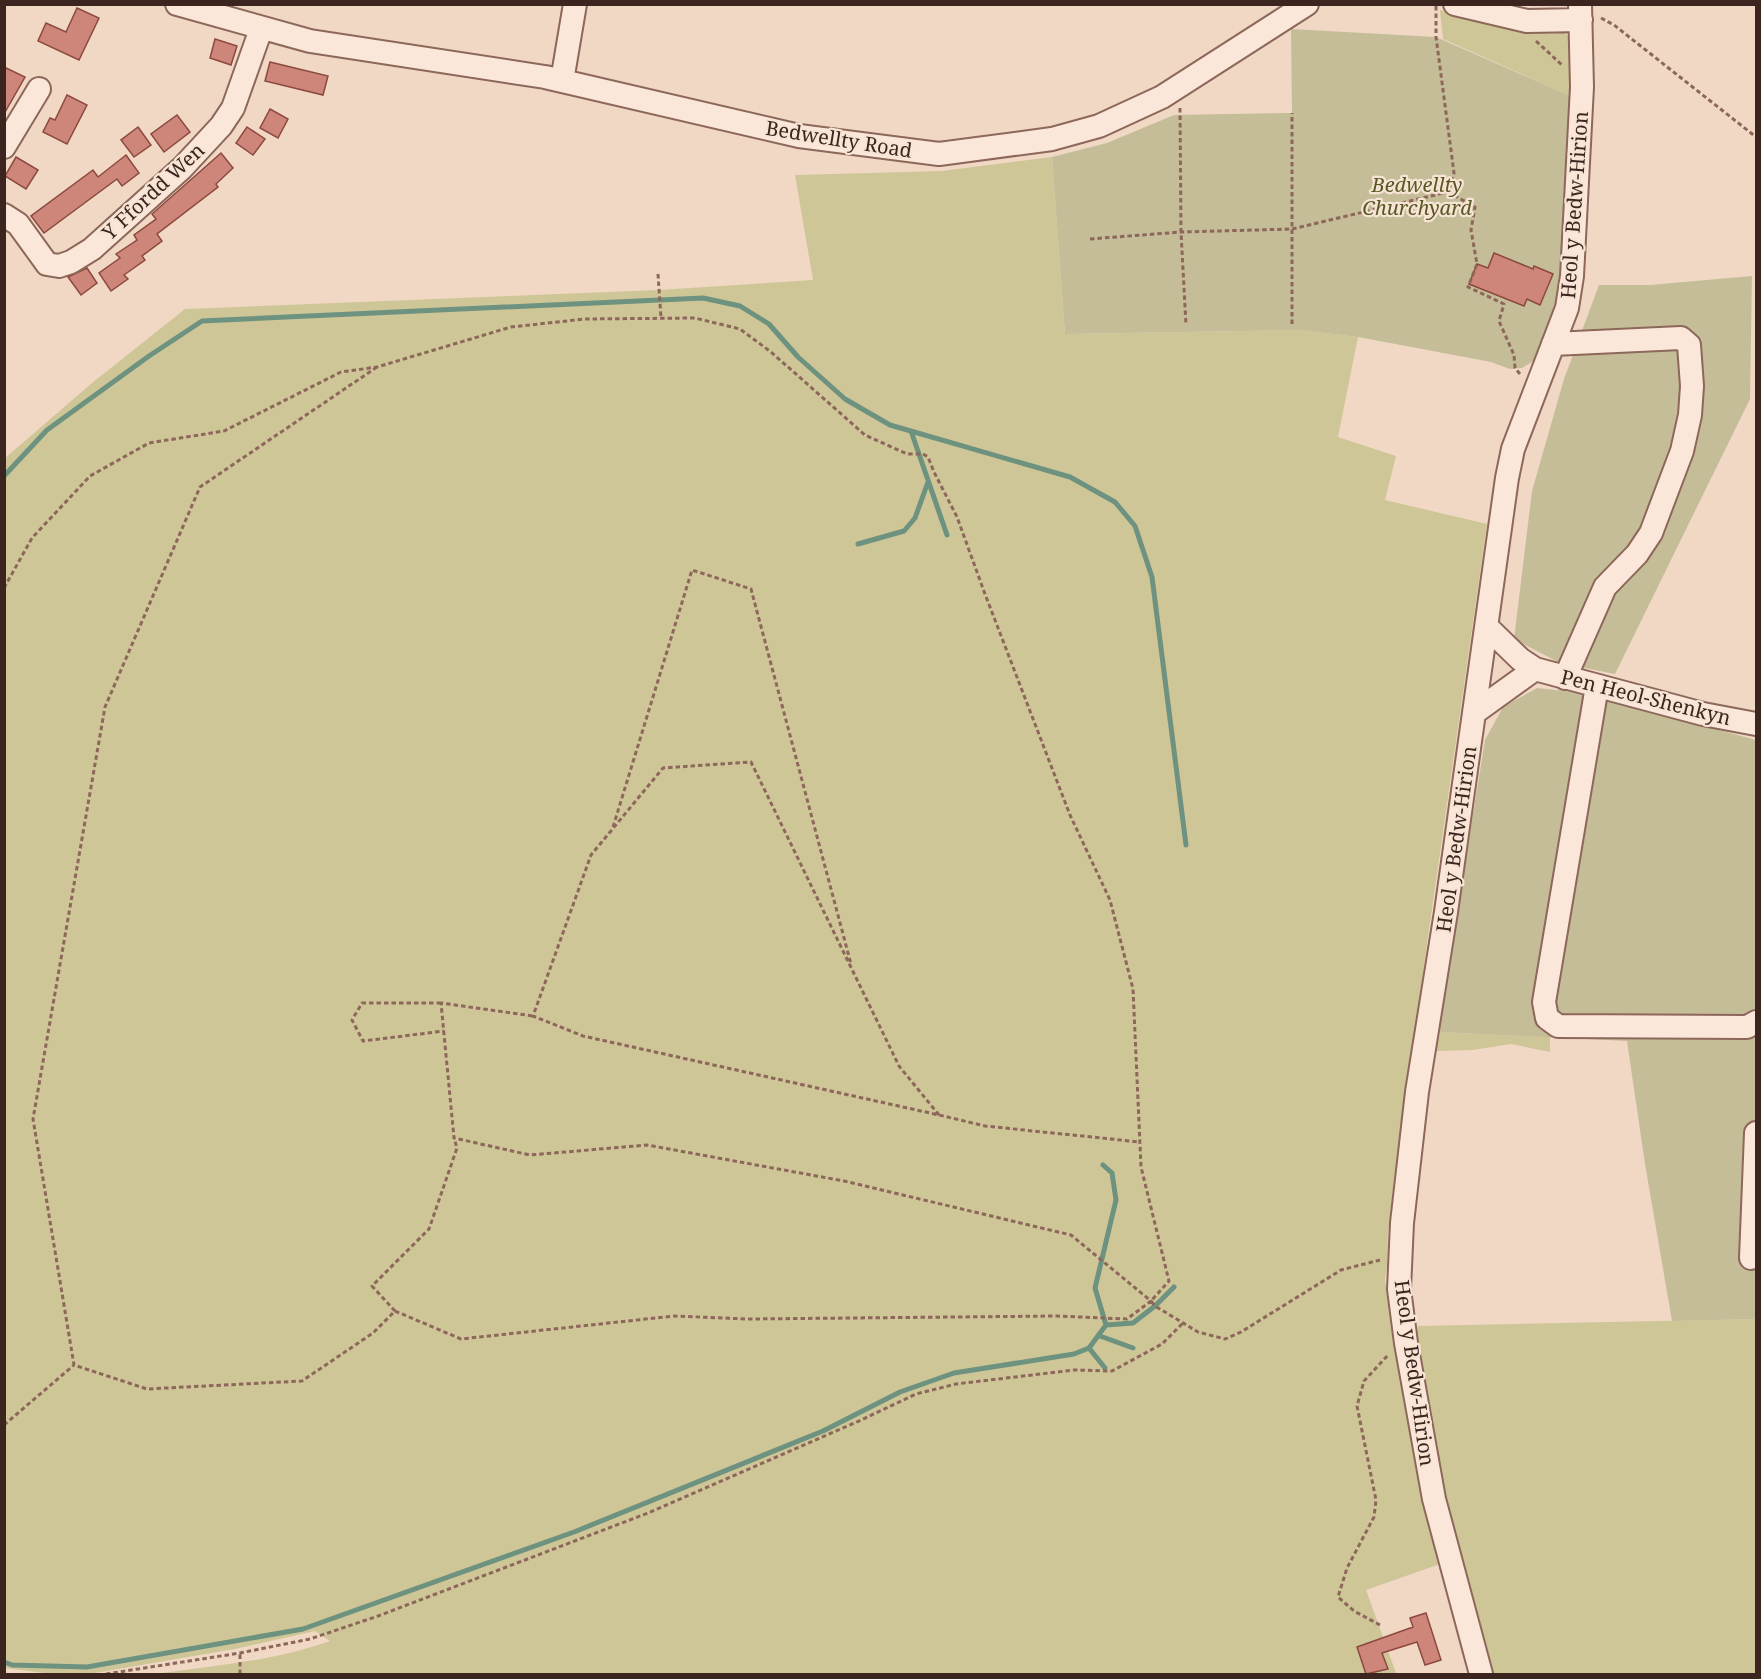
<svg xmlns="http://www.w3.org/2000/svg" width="1761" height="1679" font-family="'Noto Serif',serif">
<rect width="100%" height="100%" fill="#f0d8c5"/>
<path fill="#cfc698" d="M1440,10l44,12 73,7 13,8 3,60 -130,-58z
M1052,157l13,177 235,-4 58,7 -20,100 58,19 -11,44 102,24 -90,630 -9,79 -1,34 -2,12 6,50 49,235 -74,26 30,83 2,1h-1243c58,-8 119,-13 175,-33l-15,-10 -80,18 -146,25h-37l-47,-6 -1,-1209 88,-76 93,-74 473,-19 155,-10 -18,-105 147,-4z
M1438,1032l112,5v15l-39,-8 -38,6 -37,1z
M1756,1319v355h-265l-24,-73 -34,-156 -17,-109 2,-10z"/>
<path fill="#c4bd98" d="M1291,29l145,8 137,60 -12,195 -24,67 -15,9 -12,1 -19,-7 -133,-25 -58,-7 -235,4 -13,-177 55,-14 67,-28 118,-2z
M1752,276l-2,123 -135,275 -55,-11 -46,-24 18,-148 32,-112 35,-94h51z
M1537,688l37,4 8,3 6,10 13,-4 18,2 137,37v579l-84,2 -27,-157 -18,-123 -189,-9 47,-292 18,-33z"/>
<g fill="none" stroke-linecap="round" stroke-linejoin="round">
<path stroke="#6d927f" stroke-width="5" d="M911,431l36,104
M4,476l43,-46 102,-74 53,-35 501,-23 37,8 29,18 29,33 47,42 45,26 180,52 45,25 20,24 17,51 34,268
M858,544l46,-13 11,-13 13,-36
M1106,1325l27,-2 22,-17 19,-19
M1100,1336l33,12
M1089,1348l16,20
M4,1662l8,3 75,2 216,-38 271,-97 249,-101 77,-39 54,-19 120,-19 15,-6 17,-23 -11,-37 21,-88 -4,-27 -9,-8"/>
</g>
<path fill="#cf867a" stroke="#8c493f" stroke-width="1.5" d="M77,8l22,10 -20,42 -41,-19 8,-18 20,9z
M215,39l22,7 -6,19 -21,-7z
M270,62l58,14 -5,19 -58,-14z
M4,67l21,10 -21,37z
M67,95l20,10 -20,39 -24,-12 7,-14 5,2z
M270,109l18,10 -10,19 -18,-10z
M177,115l13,17 -26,20 -13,-18z
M138,127l13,18 -17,12 -13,-17z
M247,127l18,12 -12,16 -17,-12z
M221,153l12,15 -17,16 2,3 -61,47 5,7 -20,15 3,4 -21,15 4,4 -17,12 -12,-18 21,-15 -4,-4 21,-14 -3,-5 22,-16 -4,-5z
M126,155l13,18 -17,13 -5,-7 -73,54 -13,-17 62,-46 5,7z
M16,157l22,13 -12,19 -21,-13z
M1494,253l39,16 1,-3 19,8 -13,31 -13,-6 -3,7 -55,-22 8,-20 11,4z
M87,268l10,15 -16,12 -13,-18z
M1426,1613l15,47 -16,5 -8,-23 -35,11 6,16 -22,5 -9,-27 56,-20 -3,-9z"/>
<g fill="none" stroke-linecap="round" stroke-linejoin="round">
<g stroke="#8c675a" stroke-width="26">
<path id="minor" d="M177,4l133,37 235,36 254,59 140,18 113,-15 47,-13 63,-29 145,-93
M1455,4l72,17 54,-1
M562,81l13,-77
M4,147l35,-58
M4,215l14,9 29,40 12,2 12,-4 21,-13 90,-81 39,-42 12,-18 28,-79
M1553,344l128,-6 8,7 3,41 -2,29 -8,36 -31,82 -14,21 -32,33 -40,91
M1487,627l33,32 15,10 168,45 53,10
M1597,686l-53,316 3,16 11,8 189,1 9,-5
M1474,713l61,-44
M1751,1258l5,-125
M1481,1674l-47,-175 -28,-156 -7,-54 3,-66 15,-131 29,-180 61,-434 6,-29 54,-141 5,-32 10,-189 -2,-83"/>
</g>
<path stroke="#8c675a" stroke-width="3" stroke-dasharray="4.5 3" stroke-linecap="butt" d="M1436,6v31l18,136 -6,19 27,15 -4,23 6,34 -9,23 36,17 -5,17 15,34 1,13 5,6
M1601,18l13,7 142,112
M1536,41l26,24
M1180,108l1,124 5,93
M1090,239l91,-7 111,-3 156,-37
M658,274l3,44
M1292,324v-211
M377,367l-177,120 -95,220 -72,412 41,246 73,24 155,-8 71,-48 22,-22 66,28 213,-23 74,3 309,-3 70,3 24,-18 -80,-66 -227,-54 -197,-36 -117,10 -76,-17 -13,-135 92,13
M4,588l28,-50 58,-62 59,-33 75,-12 117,-59 36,-5 134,-40 74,-8 110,-1 45,11 31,23 94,83 42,19h16l5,3 6,15 23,45 28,77 85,221 40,85 23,89 8,178 28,114 -18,20 4,5 43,26 27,7 16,-7 100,-62 39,-10
M613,827l79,-257 59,19 100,375
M441,1003h-79l-10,17 11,21 81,-10
M939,1115l-40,-49 -148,-304 -88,6 -72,87 -58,161 50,20 356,79 46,11 155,16
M395,1311l-23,-25 57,-57 28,-81 -3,-10
M4,1425l70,-60
M1380,1625l-26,-14 -16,-14 9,-29 27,-51 2,-17 -19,-94 7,-25 24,-26
M4,1674h2
M106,1674l134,-21 70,-14 68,-23 270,-103 211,-92 57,-27 40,-10 118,-14 38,1 50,-27 21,-21
M240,1674v-21"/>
<use href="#minor" stroke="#fae7d9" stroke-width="22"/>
</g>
<g text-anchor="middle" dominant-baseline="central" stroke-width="4.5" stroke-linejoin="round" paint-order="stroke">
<g font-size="20" fill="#3c251f" stroke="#f7e4d5">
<text transform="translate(839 139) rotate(9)">Bedwellty Road</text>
<text transform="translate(153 191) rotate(-43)">Y Ffordd Wen</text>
<text transform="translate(1574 205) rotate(-86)">Heol y Bedw-Hirion</text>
<text transform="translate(1646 697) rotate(14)">Pen Heol-Shenkyn</text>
<text transform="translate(1456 839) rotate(-82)">Heol y Bedw-Hirion</text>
<text transform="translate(1415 1373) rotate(82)">Heol y Bedw-Hirion</text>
</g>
<g font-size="20" font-style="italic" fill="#595824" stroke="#f7e4d5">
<text x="1417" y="184">Bedwellty<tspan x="1417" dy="23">Churchyard</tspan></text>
</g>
</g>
<rect width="1761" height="1679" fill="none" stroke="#3c251f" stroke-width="12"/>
</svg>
